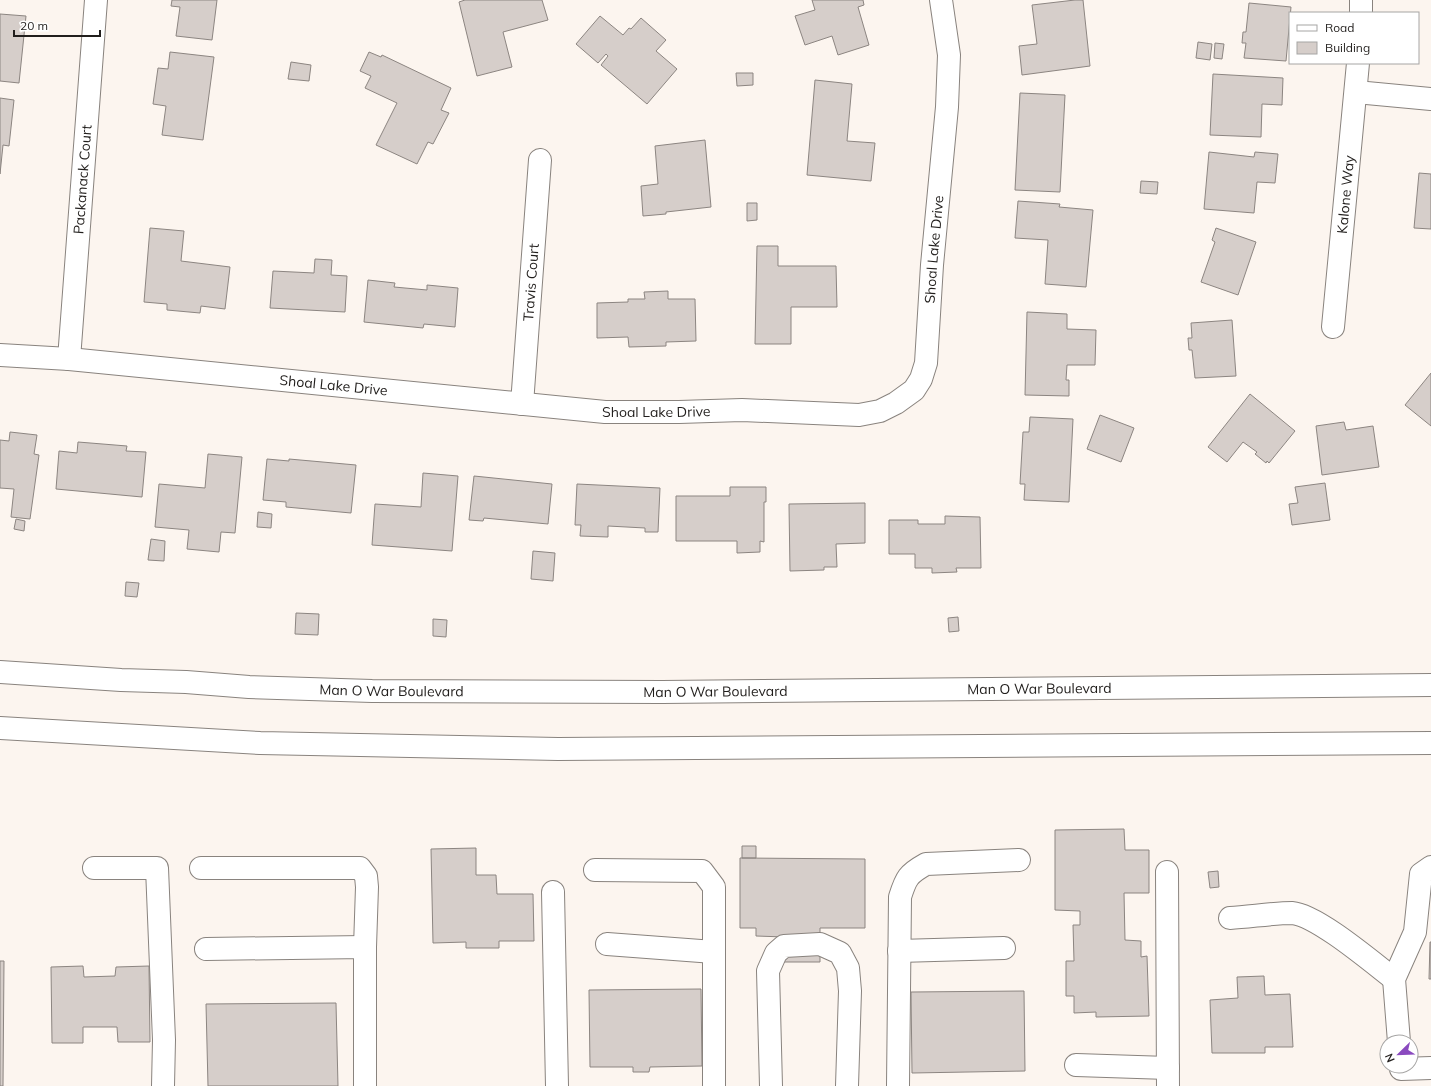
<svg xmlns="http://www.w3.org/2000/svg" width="1431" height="1086" font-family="Mulish,sans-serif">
<rect width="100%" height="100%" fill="#fcf5ef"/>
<path fill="#d6ceca" stroke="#8c8581" d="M172,0h45l-5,40 -36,-4 4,-29 -9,-1z
M465,0h77l6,20 -45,12 9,35 -35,9 -18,-74z
M812,0h51l1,5 -6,2 11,38 -31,10 -6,-19 -27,9 -10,-29 20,-6z
M1075,0h8l7,66 -68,9 -3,-29 18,-2 -5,-39z
M1249,3l42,4 -5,54 -42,-3 2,-15h-4l1,-11h3z
M0,14l26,2 -7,67 -19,-2z
M600,16l23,19 6,-7 2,1 10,-11 25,22 -10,11 21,18 -30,35 -46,-39 7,-9 -2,-2 -8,9 -22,-19z
M1198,42l14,2 -2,16 -14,-2z
M1215,43l9,1 -2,15 -8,-1z
M170,52l44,5 -11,83 -41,-5 4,-29 -13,-2 5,-36 10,1z
M369,52l12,5 1,-2 69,33 -10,22 8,3 -16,31 -5,-2 -11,22 -41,-19 21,-42 -32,-15 6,-12 -11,-5z
M291,62l20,3 -2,16 -21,-2z
M736,73h17v12l-16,1z
M1213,74l70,4 -1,27 -20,-1 -1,33 -51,-2z
M815,80l37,4 -5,57 28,2 -4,38 -64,-6z
M1020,93l45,2 -5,97 -45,-2z
M0,98l14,2 -5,46 -6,-1 -3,29z
M705,140l6,67 -45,5v2l-23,2 -2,-30 17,-2 -3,-38z
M1209,152l45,5 1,-5 23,2 -3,29 -18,-1 -3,31 -50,-4z
M1419,173l12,1v55l-17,-1z
M1141,181l17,1 -1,12 -17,-1z
M1018,201l42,3 -1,3 34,3 -7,77 -41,-3 3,-44 -33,-2z
M747,203h10v17l-10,1z
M150,228l34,3 -3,30 49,6 -5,42 -24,-3 -1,7 -33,-3v-6l-23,-2z
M1216,228l40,14 -18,53 -37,-13 14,-40 -3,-2z
M757,246h21v20h58l1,41h-46v37h-36z
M315,259l17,1 -1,15 16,1 -2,36 -75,-4 3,-37 41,2z
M368,280l27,3 -1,4 33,3v-5l31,3 -3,39 -31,-3 -1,4 -59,-6z
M668,291v8h27l1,42 -30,1v4l-37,1 -1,-10 -31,1v-35l31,-1v-3h17l-1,-7z
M1027,312l40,2v15l29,1 -1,35h-28l-1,15h3v16l-44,-1z
M1232,320l4,56 -41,2 -3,-28h-3l-1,-12h4l-1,-15z
M1431,373v53l-26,-21z
M1250,394l45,37 -26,32 -2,-2 -1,2 -11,-9 2,-2 -14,-10 -16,20 -19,-15z
M1100,415l34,13 -13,34 -34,-13z
M1030,417l43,2 -4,83 -45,-2 1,-16h-5l3,-52h6z
M1344,422l2,8 27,-4 6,41 -57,8 -6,-49z
M10,432l27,3 -3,19 5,1 -9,64 -19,-2 3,-28 -14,-1v-48l9,1z
M78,442l49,4 -1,5 20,1 -4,45 -86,-8 3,-38 18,2z
M208,454l34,3 -7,76 -14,-1 -2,20 -32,-3 2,-19 -34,-3 4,-43 46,4z
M267,459l22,2v-2l67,6 -5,48 -65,-6v-5l-23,-2z
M423,473l35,3 -6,75 -80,-6 3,-41 46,3z
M474,476l78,8 -4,40 -64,-6 -1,3 -14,-1z
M1325,483l5,37 -38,5 -3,-21 9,-1 -3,-16z
M577,484l83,4 -2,44h-13v-4l-37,-2v11l-28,-1 1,-11h-6z
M730,487h36v15h-2v40l-4,-1v11l-23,1v-12h-61v-45h54z
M865,503v40l-29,1 1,23h-13v3l-34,1 -1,-67z
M258,512l14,2 -1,14 -14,-1z
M945,516l35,1 1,51h-25l1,4 -25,1v-5h-17v-14h-26v-34h29v4h27z
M16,519l9,2 -1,10 -10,-2z
M151,539l14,2 -1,20 -16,-1z
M533,551l22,2 -2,28 -22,-2z
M126,582l13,1 -2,14 -12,-1z
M296,613l23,1 -1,21 -23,-1z
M958,617l1,14 -10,1 -1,-14z
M433,619l14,1 -1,17 -13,-1z
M1124,829l1,21h24v43h-25l1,47 16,1v16l6,-1 2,60 -53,1v-5l-22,1v-17h-8v-35h8l-1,-36h7v-14l-25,-1v-80z
M742,846h14v12h-14z
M476,848v27h20l1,19h36l1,47h-35v7h-33v-6l-33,1 -2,-94z
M740,858l125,1v69h-45v34h-36l1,-25 -29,-1v-8h-16z
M1218,871l1,16 -9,1 -2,-16z
M1430,942h1v37h-2z
M0,961h4l-1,125h-3z
M83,966l1,11 31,-1 1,-9 33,-1 1,76h-32l-1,-15h-34v16h-31l-1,-76z
M1264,976l1,19 25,-1 3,53h-28v6h-53l-2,-53 28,-2 -1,-21z
M701,989l1,77 -52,1 -1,5h-16v-5h-43l-1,-77z
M1024,991l1,80 -113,2 -1,-81z
M336,1003l2,83h-130l-2,-82z"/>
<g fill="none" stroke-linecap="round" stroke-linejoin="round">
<g stroke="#89837e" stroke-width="24">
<g id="minor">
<path d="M1361,13v-13"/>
<path d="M1356,92l75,7"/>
<path id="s1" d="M1333,327l25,-264"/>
<path id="s2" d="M0,355l69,4 536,53h74l63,-2 117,5 21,-4 16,-8 18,-13 7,-11 5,-16 6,-98 15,-158 2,-52 -8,-55"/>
<path id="s3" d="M69,359l27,-359"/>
<path id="s4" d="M522,404l18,-244"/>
<path d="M94,868h63l7,172 -1,46"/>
<path d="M201,868h159l6,8 1,11 -2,60"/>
<path d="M595,870l107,1 12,16v199"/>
<path d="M1167,872l1,214"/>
<path d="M553,892l4,194"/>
<path d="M1230,918c19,-1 44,-5 62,-5 25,2 81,50 102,66"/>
<path d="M607,944l107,8"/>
<path d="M206,949l159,-2v139"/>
<path d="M899,951l105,-3"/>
<path d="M1399,1042l-5,-63 21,-47 6,-58 10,-7"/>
<path d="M1076,1065l92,3"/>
<path d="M1401,1069l30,-1"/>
<path d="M771,1086l-3,-115 8,-18 8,-7 36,-2 20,9 8,15 2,23 -3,95"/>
<path d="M898,1086l2,-189c6,-19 8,-23 26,-33l93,-4"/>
</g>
</g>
<g stroke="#89837e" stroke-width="24">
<g id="major">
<path id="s5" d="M0,672l121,8 65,2 63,5 123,4 290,1 769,-7"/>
<path d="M0,728l260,15 298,6 873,-6"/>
</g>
</g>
<use href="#minor" stroke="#fff" stroke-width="22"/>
<use href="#major" stroke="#fff" stroke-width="22"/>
</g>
<g text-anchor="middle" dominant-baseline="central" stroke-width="3" stroke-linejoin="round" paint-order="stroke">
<g font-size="14" fill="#211e1c" stroke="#fff">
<text stroke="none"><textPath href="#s3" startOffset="180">Packanack Court</textPath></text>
<text stroke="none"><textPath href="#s1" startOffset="133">Kalone Way</textPath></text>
<text stroke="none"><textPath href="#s2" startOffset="1067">Shoal Lake Drive</textPath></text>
<text stroke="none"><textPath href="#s4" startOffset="122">Travis Court</textPath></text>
<text stroke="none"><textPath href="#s2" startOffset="335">Shoal Lake Drive</textPath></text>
<text stroke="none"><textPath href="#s2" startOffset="659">Shoal Lake Drive</textPath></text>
<text stroke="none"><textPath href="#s5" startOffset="1040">Man O War Boulevard</textPath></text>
<text stroke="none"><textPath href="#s5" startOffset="392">Man O War Boulevard</textPath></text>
<text stroke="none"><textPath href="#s5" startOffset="716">Man O War Boulevard</textPath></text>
</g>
</g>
<rect x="1289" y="12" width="130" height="52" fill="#ffffff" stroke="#a6a5a4"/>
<rect x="1297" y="25" width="20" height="6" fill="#ffffff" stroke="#a6a5a4"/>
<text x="1325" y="32" font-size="12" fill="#211e1c">Road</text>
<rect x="1297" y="42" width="20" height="12" fill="#d6ceca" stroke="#a6a5a4"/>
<text x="1325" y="52" font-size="12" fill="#211e1c">Building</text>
<g transform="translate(1399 1054) rotate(247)"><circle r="19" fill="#ffffff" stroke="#a6a5a4"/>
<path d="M0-3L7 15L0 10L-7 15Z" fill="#8a4abf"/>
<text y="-6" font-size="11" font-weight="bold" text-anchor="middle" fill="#211e1c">N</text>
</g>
<path d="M14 30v6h86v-6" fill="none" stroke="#211e1c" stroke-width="2"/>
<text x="20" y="30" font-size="12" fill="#211e1c" stroke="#ffffff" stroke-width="3" paint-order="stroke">20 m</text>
</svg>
